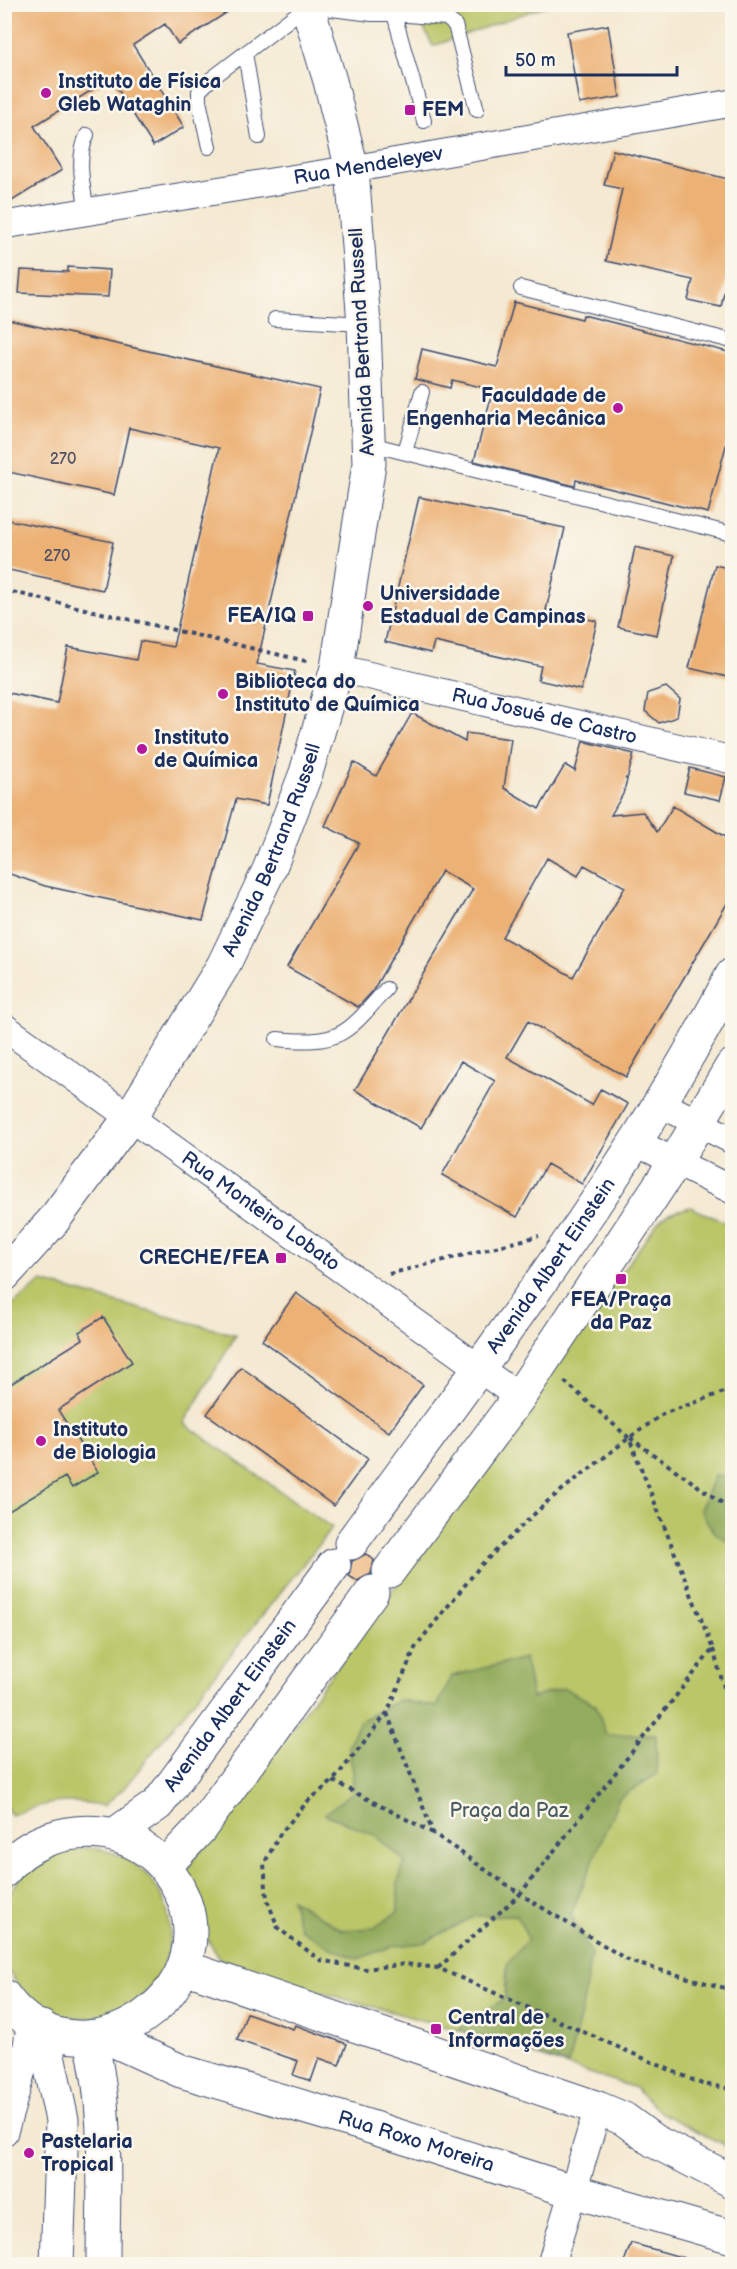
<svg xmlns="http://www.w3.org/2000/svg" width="737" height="2269" font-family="'Balsamiq Sans',sans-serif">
<rect width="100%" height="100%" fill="#fbf7ec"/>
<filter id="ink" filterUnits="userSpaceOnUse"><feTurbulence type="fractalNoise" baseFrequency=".0167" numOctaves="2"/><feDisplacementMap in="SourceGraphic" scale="12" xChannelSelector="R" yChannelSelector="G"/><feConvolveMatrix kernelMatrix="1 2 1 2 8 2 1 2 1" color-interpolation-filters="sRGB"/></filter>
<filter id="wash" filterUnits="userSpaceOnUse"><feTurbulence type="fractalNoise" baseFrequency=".008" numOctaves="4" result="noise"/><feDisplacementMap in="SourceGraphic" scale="24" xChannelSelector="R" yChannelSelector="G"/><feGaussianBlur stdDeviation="1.35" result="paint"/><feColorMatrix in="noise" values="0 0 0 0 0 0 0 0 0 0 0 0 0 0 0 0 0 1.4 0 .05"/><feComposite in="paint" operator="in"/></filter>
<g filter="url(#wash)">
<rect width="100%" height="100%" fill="#f4e9d2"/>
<path fill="#bac668" stroke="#6a7a63" stroke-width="1.5" d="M412,5h136l-115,41z
M690,1207l42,18v924l-71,-36 -26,-25 -177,-58 -128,-35 -110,-36 -18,-28 -18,-58 144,-194 330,-457 11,-9z
M42,1282l194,53 -52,88 148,105 -208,260 -20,18c-37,-8 -57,-4 -93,9l-6,-11v-493z
M0 1933a85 85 0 1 1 170 0a85 85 0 1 1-170 0Z"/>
<path fill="#93ab5c" stroke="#576d5d" stroke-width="1.5" d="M732,1475v69l-19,-13 -13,-21 14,-34z
M525,1658l7,40 32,-10 32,17 10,30 50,-1 1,40 -38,24 -48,116 20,40 -9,56 -14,55 -110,-35 47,-32 2,-34 21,-25 -11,-24 -42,1 -52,27 -30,3 -35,13 -27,-11 -31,-19 -9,-30 51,31 32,-2 24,-17v-29l7,-21 -31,-26 -49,-21 28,-22v-21l-5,-25 12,-25 39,-21 38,7 15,-31z"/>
<g id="blocks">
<path fill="#ecb175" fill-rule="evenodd" d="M4,4h236l-62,40 -13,-20 -32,21 51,82 -31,19 -42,-68 -77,48 28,44 -58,36z
M608,25l12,72 -41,7 -12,-72z
M613,150l119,30v76l-11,51 -33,-7 5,-20 -87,-19 16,-72 -18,-4z
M68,267l42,3 -2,27 -89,-4 2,-23 47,2z
M514,302l68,17 1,-4 149,38v91l-5,-2 -19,71 -132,-33 -1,6 -101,-25 19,-71 -41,-10 -2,8 -35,-9 7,-30 75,18z
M4,319l316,70 -63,275 38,7 -28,134 -31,-6 -33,121 -158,-34 -41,-14v-180l53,11 11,-56 68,13 4,-19 33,6 46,-199 -90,-20 -15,67 -110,-24z
M419,497l146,31 -19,82 51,11 -16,69 -43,-10 3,-14 -107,-24 -3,11 -46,-11z
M4,519l109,23 -10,48 -99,-21z
M635,547l39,9 -17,79 -39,-8z
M715,565l17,4v109l-43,-10z
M666,687l14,12 -3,18 -18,6 -14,-12 3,-18z
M412,713l53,29 1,-9 45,6 -7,49 35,21 26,-44 10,6 8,-30 51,13 -7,25 -2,-1 2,2 -4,14 -12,21 32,-3 14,20 16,-26 59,35v54l-106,182 -98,-56 -21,36 85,48 9,-16 27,15 -46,80 -35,-20 -30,53 -75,-42 53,-94 -34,-20 -40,67 -66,-38 118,-201 -31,-18 -70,121 -14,15 -71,-40 72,-124 -34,-17 29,-64 22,14zM547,858l31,18 6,-11 41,22 -52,90 -71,-40z
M690,768l36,9 -6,23 -36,-8z
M296,1293l127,92 -34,47 -127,-92z
M103,1317l29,45 -74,48 40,62 -26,16 -7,-11 -61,37v-126l79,-49 -4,-7z
M241,1367l127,92 -34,47 -127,-92z
M366,1554l8,6 -3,14 -14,7 -8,-5 3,-15z
M247,2013l46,16 2,-4 52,19 -8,21 -20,-7 -8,23 -18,-6 5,-14 -61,-21z
M631,2243l57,16 -1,6h-64z"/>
</g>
</g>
<g filter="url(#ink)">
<use href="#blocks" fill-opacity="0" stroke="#3c4b6f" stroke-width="1.5"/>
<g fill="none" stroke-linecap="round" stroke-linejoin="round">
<g stroke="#3c4b6f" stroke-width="16">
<path id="lane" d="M394,14l52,4 9,7 22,85
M245,53l14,84
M209,147l-10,-46v-10l12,-12 96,-73 65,8h22l30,107
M87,212c-4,-27 -11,-52 0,-77
M521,288l211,53
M275,319l89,5
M370,444l362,90
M405,452l17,-60
M277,1039c63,6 69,-4 109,-50"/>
</g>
<g stroke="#3c4b6f" stroke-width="29">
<g id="street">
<path id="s1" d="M4,225l348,-56 380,-66"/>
<path id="s2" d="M337,668l395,92"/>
<path id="s3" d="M4,1027l515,370"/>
<path d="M659,1103l73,37"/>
<path d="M635,1142l97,48"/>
<path d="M4,2132l20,-68 7,-43"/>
<path d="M551,2264l47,-156"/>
</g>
</g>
<g stroke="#3c4b6f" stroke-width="35">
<g id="secondary">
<path id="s4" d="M4,1275l49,-54 78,-105 92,-150 46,-96 37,-97 31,-105 32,-204 -5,-140 -12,-155 -22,-88 -23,-77"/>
<path id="s5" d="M351,1543c133,-184 277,-366 381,-568"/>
<path d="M389,1571l130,-174 156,-235 57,-96"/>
<path id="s6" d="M114,1835l44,-31 176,-239"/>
<path d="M165,1866l34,-36 173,-238"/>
<path d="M4,1871c23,-30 62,-42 98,-38 27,3 53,19 68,41 78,113 -93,226 -166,122"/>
<path d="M184,1967l414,141 26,11 30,22 78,40"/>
<path d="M42,2027l20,93 -5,144"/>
<path id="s7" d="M104,2036l77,35 177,52 214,68 160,46"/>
<path d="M90,2037c19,73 13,152 13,227"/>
</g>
</g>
<path stroke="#3c4b6f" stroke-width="4" stroke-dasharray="4.5 4.5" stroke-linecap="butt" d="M4,590l306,72
M389,1274l150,-38
M732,1389l-69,25 -34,24 -81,63 -67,64 -65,81 -29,67 -54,68 -25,20 -28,33 -16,30 3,35 11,29 42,32 45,9 41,-5 32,4 264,116 30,5
M630,1438l102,72
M713,1649l19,66
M387,1713l46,120 87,61 193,-245 -84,-211 -66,-58
M333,1781l100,52
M438,1968l82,-74 111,68 101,28"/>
<use href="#lane" stroke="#fff" stroke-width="14"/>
<use href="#street" stroke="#fff" stroke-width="27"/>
<use href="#secondary" stroke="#fff" stroke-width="33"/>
</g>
</g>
<g fill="#b5179e" stroke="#fbf7ec" stroke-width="2">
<circle cx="46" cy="93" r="6"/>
<rect x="404" y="104" width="12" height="12" rx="3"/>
<circle cx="618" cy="408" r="6"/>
<circle cx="368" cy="606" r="6"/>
<rect x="302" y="610" width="12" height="12" rx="3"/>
<circle cx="223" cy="694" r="6"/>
<circle cx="142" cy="749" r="6"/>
<rect x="275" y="1252" width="12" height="12" rx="3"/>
<rect x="615" y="1273" width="12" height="12" rx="3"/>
<circle cx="41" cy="1441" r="6"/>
<rect x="430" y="2023" width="12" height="12" rx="3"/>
<circle cx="29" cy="2153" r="6"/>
</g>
<g text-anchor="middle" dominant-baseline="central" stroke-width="5" stroke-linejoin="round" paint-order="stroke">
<g font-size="16" fill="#4f5064">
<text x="63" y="459">270</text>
<text x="57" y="556">270</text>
</g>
<g font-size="20" font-weight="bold" fill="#1b2f5e" stroke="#fbf7ec" text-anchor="start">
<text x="58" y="82">Instituto de Física<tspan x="58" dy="23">Gleb Wataghin</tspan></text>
<text x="422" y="110">FEM</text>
<text x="606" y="396" text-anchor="end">Faculdade de<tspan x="606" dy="23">Engenharia Mecânica</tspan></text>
<text x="380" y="594">Universidade<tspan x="380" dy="23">Estadual de Campinas</tspan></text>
<text x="296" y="616" text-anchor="end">FEA/IQ</text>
<text x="235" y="682">Biblioteca do<tspan x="235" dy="23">Instituto de Química</tspan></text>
<text x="154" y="738">Instituto<tspan x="154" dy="23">de Química</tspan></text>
<text x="269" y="1258" text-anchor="end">CRECHE/FEA</text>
<text x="621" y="1300" text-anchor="middle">FEA/Praça<tspan x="621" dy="23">da Paz</tspan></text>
<text x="53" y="1430">Instituto<tspan x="53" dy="23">de Biologia</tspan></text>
<text x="448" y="2018">Central de<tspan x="448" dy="23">Informações</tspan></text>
<text x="41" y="2142">Pastelaria<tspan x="41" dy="23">Tropical</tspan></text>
</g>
<g font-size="20" fill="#1b2f5e" stroke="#fbf7ec">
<text stroke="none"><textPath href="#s1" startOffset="369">Rua Mendeleyev</textPath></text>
<text transform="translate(362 342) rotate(-93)">Avenida Bertrand Russell</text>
<text stroke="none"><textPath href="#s2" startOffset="213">Rua Josué de Castro</textPath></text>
<text stroke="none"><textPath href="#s4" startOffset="506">Avenida Bertrand Russell</textPath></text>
<text stroke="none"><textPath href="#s3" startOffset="316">Rua Monteiro Lobato</textPath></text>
<text stroke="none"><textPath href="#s5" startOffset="342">Avenida Albert Einstein</textPath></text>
<text stroke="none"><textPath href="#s6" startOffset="176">Avenida Albert Einstein</textPath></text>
<text stroke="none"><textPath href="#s7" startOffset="330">Rua Roxo Moreira</textPath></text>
</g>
<g font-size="20" fill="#4b5c61" stroke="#fbf7ec">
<text x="509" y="1811">Praça da Paz</text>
</g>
</g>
<rect width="737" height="2269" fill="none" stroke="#fbf7ec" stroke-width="24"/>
<path d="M506 66v9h171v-9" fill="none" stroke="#1b2f5e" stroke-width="3"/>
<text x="515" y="66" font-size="18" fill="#1b2f5e" stroke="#fbf7ec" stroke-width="4.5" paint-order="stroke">50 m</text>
</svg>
